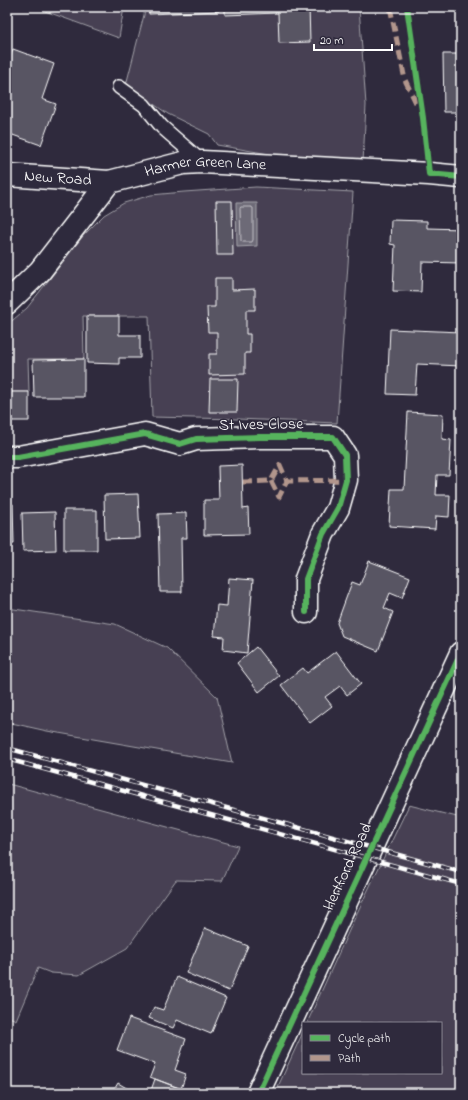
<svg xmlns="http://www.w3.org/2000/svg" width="468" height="1100" font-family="'Indie Flower',sans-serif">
<rect width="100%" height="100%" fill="#2f2a3d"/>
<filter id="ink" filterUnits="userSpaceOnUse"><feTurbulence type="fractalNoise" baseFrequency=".025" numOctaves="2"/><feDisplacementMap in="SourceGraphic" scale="8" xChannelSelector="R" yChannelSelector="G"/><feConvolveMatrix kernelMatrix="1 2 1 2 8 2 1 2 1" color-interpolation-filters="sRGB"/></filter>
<g filter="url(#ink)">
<path fill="#464152" stroke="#a2a0a8" d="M34,7h90l-5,31z
M145,7h214l7,98 -3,57 -94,-8 -52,-9 -8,-11 -41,-20 -42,-29 18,-70z
M256,187l97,5 -16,231 -100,-4 -85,-2 -3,-101h-66l1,43h-56l1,33h-20l-1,-3h-1v-64l20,-17 56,-72 21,-21 20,-12 27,-8 33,-3z
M7,608l108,16 52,24 50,49 15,66 -185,-32 -40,-9z
M7,784l5,1 226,61 -16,35 -46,-1 -49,68 -48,27 -28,-2 -13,-5 -22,52 -9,-4z
M409,805l52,13v275h-186l28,-61v41h138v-50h-134l50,-110z"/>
<path fill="#6d6a77" stroke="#a7a6ad" d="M236,203h21v43l-20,1z"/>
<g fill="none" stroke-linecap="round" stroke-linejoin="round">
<path stroke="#c5c3c9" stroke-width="1" d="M241,207h10l2,1v32l-1,2h-9l-2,-1 -1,-32z"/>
</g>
<path fill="#595564" stroke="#fff" d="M149,7h70v4l-70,3z
M225,7h84l1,35 -31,1 -1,-30 -53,2z
M13,49l41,15 -12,35 14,5 -15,41 -34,-12v-67z
M443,54h18v58h-17z
M216,201h16l1,54h-16z
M391,220l36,1v7l34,1v34l-39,-1 -1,30 -28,-1 2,-46 -5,-1z
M215,278h17v12l23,-1v21h-9v24h4v19h-5v21l-36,1v-21h8v-22h-9l-1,-25h8z
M87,316h32v19h21v23h-21v6l-32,-1z
M390,329l71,3v34l-44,-2 -2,31 -28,-1z
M84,359v38h-50l-1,-37z
M210,379h28l-1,33h-28z
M7,389h1l1,3h20v29h-20v6h-2z
M408,412l35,2 -1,25 9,1 -2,35h-12l-1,20h14l-1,22 -13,-1 -1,13 -46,-3 2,-37h13z
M242,465l1,44 5,-1 1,26 -45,1v-35h15l-1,-34z
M138,494l2,44 -35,1 -1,-44z
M7,504h6l1,40h-7z
M64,510h33v40h-33z
M55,512l1,38 -33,1 -1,-38z
M186,513l1,25h-6l1,54h-22l-2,-78z
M369,561l41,16 -8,21 -12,-5 -6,15 9,4 -15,39 -36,-15 -5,-13 15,-41 8,3z
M229,578l24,2 -6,73 -24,-3 1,-13 -10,-1 3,-31 10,1z
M256,647l23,29 -20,16 -22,-29z
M336,651l25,33 -14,11 -7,-9 -15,11 7,9 -22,17 -29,-38 22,-17 4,5z
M205,928l43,18 -19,45 -43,-18z
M177,977l49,21 -15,36 -34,-14 -4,8 -24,-10 5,-11 9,3z
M129,1018l57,21 -11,31 11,4 -5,15 -31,-12 5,-13 -38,-14z
M155,1079l27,10 -1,4h-31z
M118,1083l17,10h-23z"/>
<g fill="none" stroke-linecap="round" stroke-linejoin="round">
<g stroke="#fff" stroke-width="16">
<path id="lane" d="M119,87l25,18 18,22 40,35"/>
</g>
<g stroke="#fff" stroke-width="25">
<path id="street" d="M7,457h11l127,-23 35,10 16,-5 64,-2h73l12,18 1,25 -8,28 -15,26 -17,45v33"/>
</g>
<g stroke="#fff" stroke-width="25">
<g id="secondary">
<path id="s1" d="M7,175l102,7"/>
<path id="s2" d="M7,303l33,-32 69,-89 74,-19 19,-1 227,12 32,3"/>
<path d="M258,1093l203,-440"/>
</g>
</g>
<use href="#lane" stroke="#2f2a3d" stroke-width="13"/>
<use href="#street" stroke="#2f2a3d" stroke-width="22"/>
<use href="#secondary" stroke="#2f2a3d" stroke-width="22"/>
<g stroke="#fff" stroke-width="4.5">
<path id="rail" d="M7,748l454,124
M7,759l88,24 366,101"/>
</g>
<use href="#rail" stroke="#2f2a3d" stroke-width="3" stroke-dasharray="9" stroke-linecap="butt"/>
<path stroke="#b2968c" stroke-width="5" stroke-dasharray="10 5" stroke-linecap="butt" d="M390,7l15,73 13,27
M271,481l8,16 8,-16
M243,482l28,-1 9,-16 7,16 59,-1"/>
<g stroke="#2f2a3d" stroke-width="8">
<path id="cycleway" d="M407,7l16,111 6,56 32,3
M7,457h11l127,-23 35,10 16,-5 64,-2h73l12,18 1,25 -8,28 -15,26 -17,45v33
M258,1093l203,-440"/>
</g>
<use href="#cycleway" stroke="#56b35d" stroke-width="6"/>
</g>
</g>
<g text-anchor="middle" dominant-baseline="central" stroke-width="3" stroke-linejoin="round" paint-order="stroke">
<g font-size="16" fill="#fff" stroke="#2f2a3d">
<text stroke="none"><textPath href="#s2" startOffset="257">Harmer Green Lane</textPath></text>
<text stroke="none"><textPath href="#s1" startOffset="51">New Road</textPath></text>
<text transform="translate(261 425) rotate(-1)">St Ives Close</text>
<text transform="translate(348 867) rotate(-65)">Hertford Road</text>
</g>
</g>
<rect width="468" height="1100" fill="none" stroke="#2f2a3d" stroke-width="24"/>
<rect x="12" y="12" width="444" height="1076" fill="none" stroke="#fff" stroke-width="1.5" filter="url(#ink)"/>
<rect x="302" y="1022" width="140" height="52" fill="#2f2a3d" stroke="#827f8b"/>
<rect x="310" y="1035" width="20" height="6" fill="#56b35d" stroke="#827f8b"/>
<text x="338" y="1042" font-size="12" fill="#ffffff">Cycle path</text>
<rect x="310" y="1055" width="20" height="6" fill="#b2968c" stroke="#827f8b"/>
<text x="338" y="1062" font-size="12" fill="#ffffff">Path</text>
<path d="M314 44v6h78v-6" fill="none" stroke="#ffffff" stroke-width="2"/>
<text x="320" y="44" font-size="12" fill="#ffffff" stroke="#2f2a3d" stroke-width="3" paint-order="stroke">20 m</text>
</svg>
